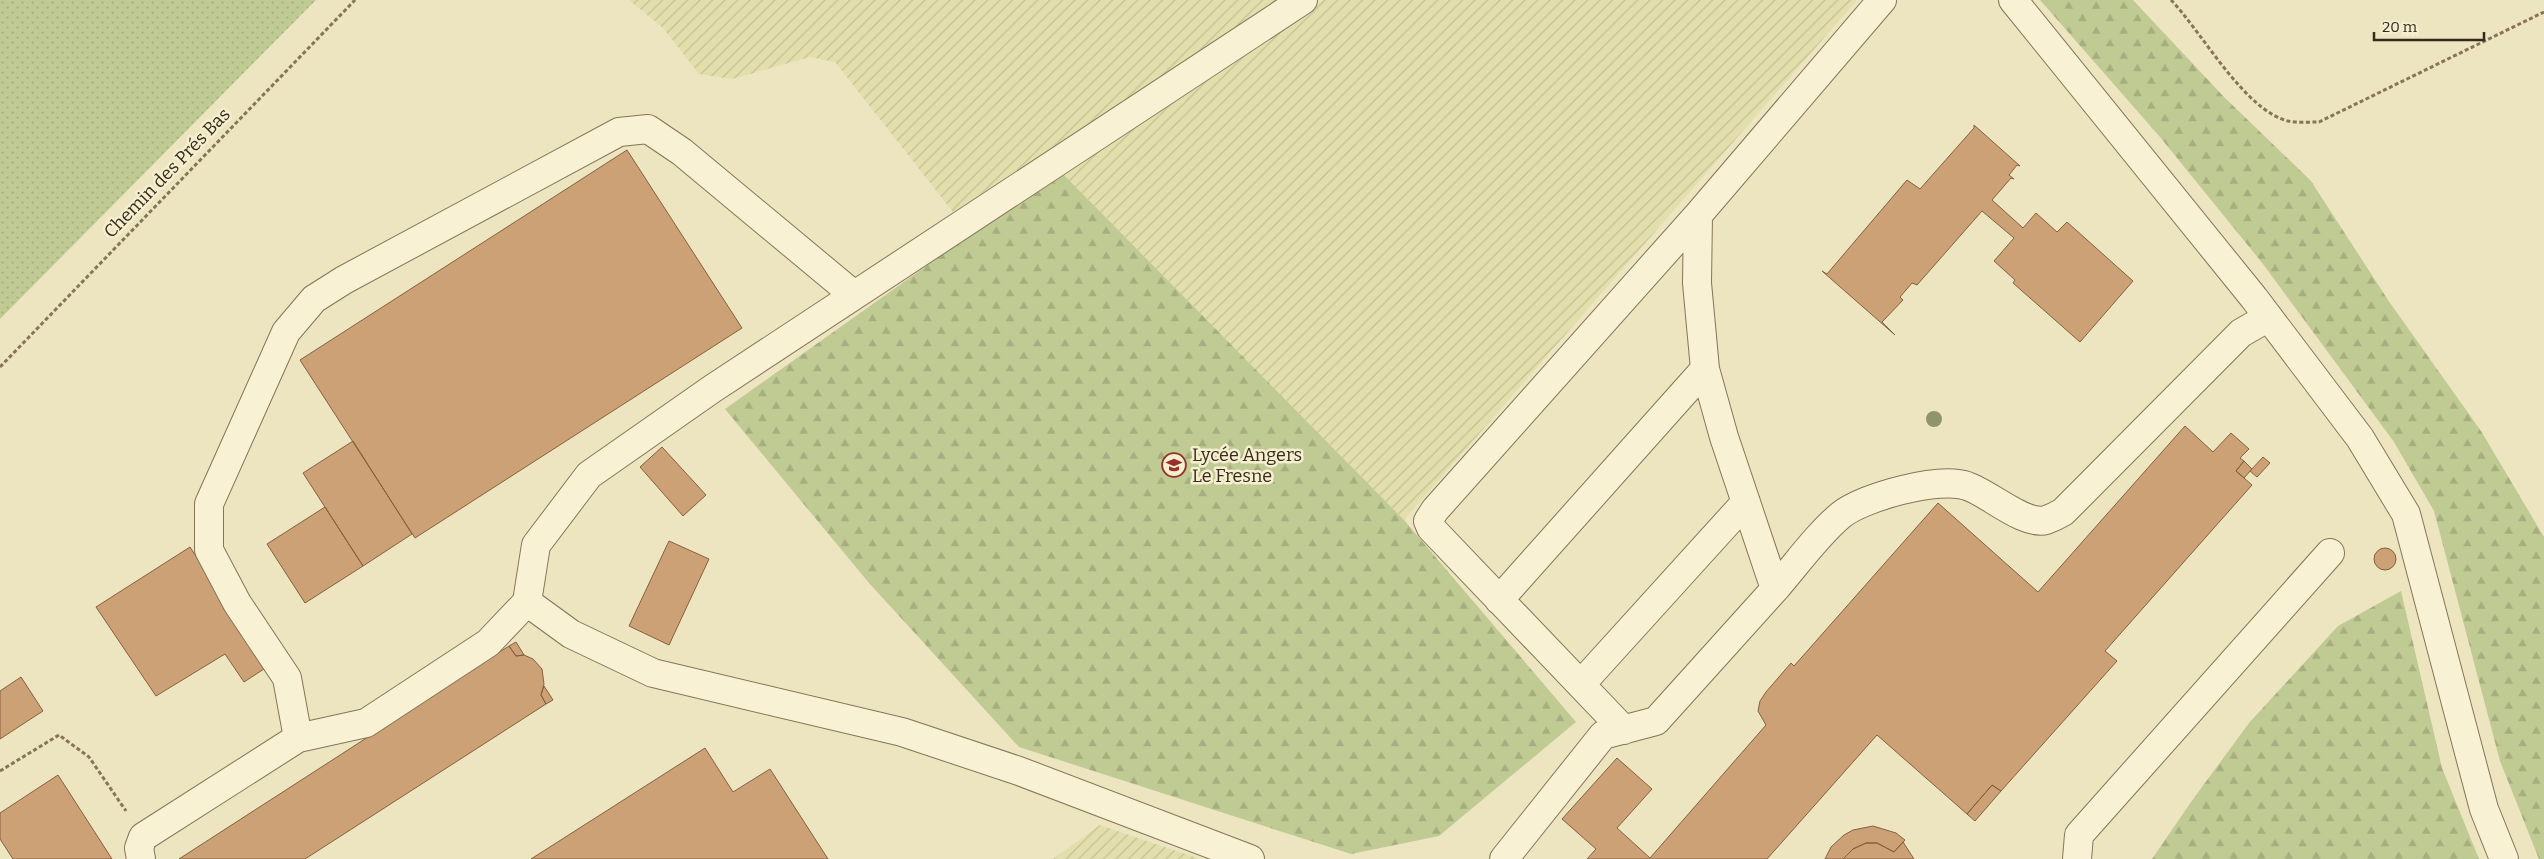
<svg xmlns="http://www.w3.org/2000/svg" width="2544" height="859" font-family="Bitter,serif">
<defs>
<pattern id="farmland-furrows" width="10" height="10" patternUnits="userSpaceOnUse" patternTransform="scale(1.25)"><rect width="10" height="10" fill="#e3dfad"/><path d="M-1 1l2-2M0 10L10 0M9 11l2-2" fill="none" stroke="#c3c094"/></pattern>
<pattern id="grass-dots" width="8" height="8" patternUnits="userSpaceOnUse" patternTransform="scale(1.25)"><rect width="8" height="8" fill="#c0cb94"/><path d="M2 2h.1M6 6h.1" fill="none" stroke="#a6ae7f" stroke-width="1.8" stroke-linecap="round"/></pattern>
<pattern id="forest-firs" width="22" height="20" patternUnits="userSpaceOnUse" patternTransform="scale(1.25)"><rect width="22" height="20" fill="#c0cb94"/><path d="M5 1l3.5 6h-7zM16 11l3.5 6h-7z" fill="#a6ae7f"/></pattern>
</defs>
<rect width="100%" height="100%" fill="#ede4c0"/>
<path fill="url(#farmland-furrows)" d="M629,0h647l-323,212 -118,-150 -25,-5 -78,22 -33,-5 -36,-46z
M1323,0h534l-453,520 -344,-349z
M1100,825l100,34h-147z"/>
<path fill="url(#grass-dots)" d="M0,0h316l-316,319z"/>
<path fill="url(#forest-firs)" d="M2040,0h93l91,97 87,84 77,119 93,131 63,106v322h-5l-39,-98 -66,-250 -40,-69 -131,-178 -103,-127z
M1060,171l344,349 172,202 -137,114 -88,18 -332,-107 -150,-164 -144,-174z
M2401,591l41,177 37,91h-327l39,-57 58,-79 89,-97z"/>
<path fill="#cca175" stroke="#85613e" d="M1974,125l46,41 -3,-1 -8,10 5,4 -3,-1 -19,22 31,28 13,-15 21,19 10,-10 66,59 -53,61 -67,-59 2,-3 -21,-19 20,-23 -32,-27 -65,74 -5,-2 -12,14 3,3 -21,22 13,13 -73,-64 5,3 80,-94 13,9 54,-61z
M627,150l115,178 -327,210 -115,-178z
M2185,426l28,26 18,-19 18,16 -9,9 4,3 -8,10 16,14 -147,166 12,10 -116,130 -9,-6 -25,29 -90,-79 -110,124h-180l9,-10 -34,-30 55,-61 35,31 -35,39 33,30 116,-133 -8,-14 2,-10 6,-9 25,-29 3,3 144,-163 100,89z
M353,441l59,93 -49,32 -60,-93z
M662,447l44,48 -23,21 -43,-49z
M2263,457l7,6 -13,14 -7,-6z
M2244,461l8,8 -8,9 -8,-7z
M325,507l38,59 -58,37 -38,-59z
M669,541l40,18 -40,86 -40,-19z
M190,547l77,120 -23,15 -19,-28 -69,42 -60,-89z
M2374 559a11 11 0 1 1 22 0a11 11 0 1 1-22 0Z
M516,642l8,13 -8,1 -7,-10z
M509,646l7,10 8,-1 9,4 9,10 2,15 -3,11 5,9 -241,155h-126z
M21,677l22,34 -43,28v-48z
M544,686l9,14 -7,4 -5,-9z
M705,748l28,44 37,-23 58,90h-297z
M58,775l54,84h-99l-13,-20v-26z
M1992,785l9,6 -26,30 -8,-7z
M1873,826l23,7 9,7 -11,12 -17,-9h-11l-13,6 -10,10h-18l6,-12 13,-12 9,-5z
M1903,842l11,17h-71l10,-10 13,-6h11l17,9z"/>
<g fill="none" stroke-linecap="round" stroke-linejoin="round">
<g stroke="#867558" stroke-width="30">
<path id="minor" d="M2013,0l241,298 106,140 46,76 78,295 20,50
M1775,589c20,-23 43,-55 66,-74 22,-18 99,-39 126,-29 22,7 57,40 79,34 6,-2 12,-5 17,-8l178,-179 26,-15
M1499,600l206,-231
M1581,684l165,-182
M1624,730l-193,-202 -3,-7 7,-11 263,-295
M298,738l-11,-60 -50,-75 -28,-53v-46l77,-172 28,-33 30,-19 275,-148 29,-3 34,23 172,143
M141,859l-2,-11 4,-11 155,-99 68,-15 122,-80 39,-41
M1250,859l-231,-88 -117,-39 -249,-59 -82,-39 -44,-32 9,-57 53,-70 123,-86 591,-389
M1504,859l99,-124 53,-14 119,-132 -51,-152 -19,-68 -8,-86 1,-68 184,-215
M2077,859l2,-24 251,-282"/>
</g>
<path stroke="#867558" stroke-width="3" stroke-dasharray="4 2.5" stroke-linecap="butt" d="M2171,0c31,32 73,110 117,121 9,2 21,1 31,1l225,-110
M0,367l355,-367
M0,771l59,-36 30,22 37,54"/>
<use href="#minor" stroke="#f8f1d3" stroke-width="28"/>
</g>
<circle fill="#8f946a" cx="1934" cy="419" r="8"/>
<defs>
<g id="school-ring" transform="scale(1.25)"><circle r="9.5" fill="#f5eecf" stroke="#953128" stroke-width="1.5"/><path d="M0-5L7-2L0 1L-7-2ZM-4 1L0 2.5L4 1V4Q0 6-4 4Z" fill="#953128"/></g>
</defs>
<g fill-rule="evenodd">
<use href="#school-ring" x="1174" y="465"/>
</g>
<g text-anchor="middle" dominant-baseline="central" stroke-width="5" stroke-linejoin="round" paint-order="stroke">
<g font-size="18" fill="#362b1c" stroke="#f5eecf">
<text transform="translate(167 173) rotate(-46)">Chemin des Prés Bas</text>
</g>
<g font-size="18" fill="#362b1c" stroke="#f5eecf" text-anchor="start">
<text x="1192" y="455">Lycée Angers<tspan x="1192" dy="21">Le Fresne</tspan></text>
</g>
</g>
<path d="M2374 32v8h110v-8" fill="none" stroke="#362b1c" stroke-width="2.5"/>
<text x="2382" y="32" font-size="15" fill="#362b1c" stroke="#f5eecf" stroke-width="4" paint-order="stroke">20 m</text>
</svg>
